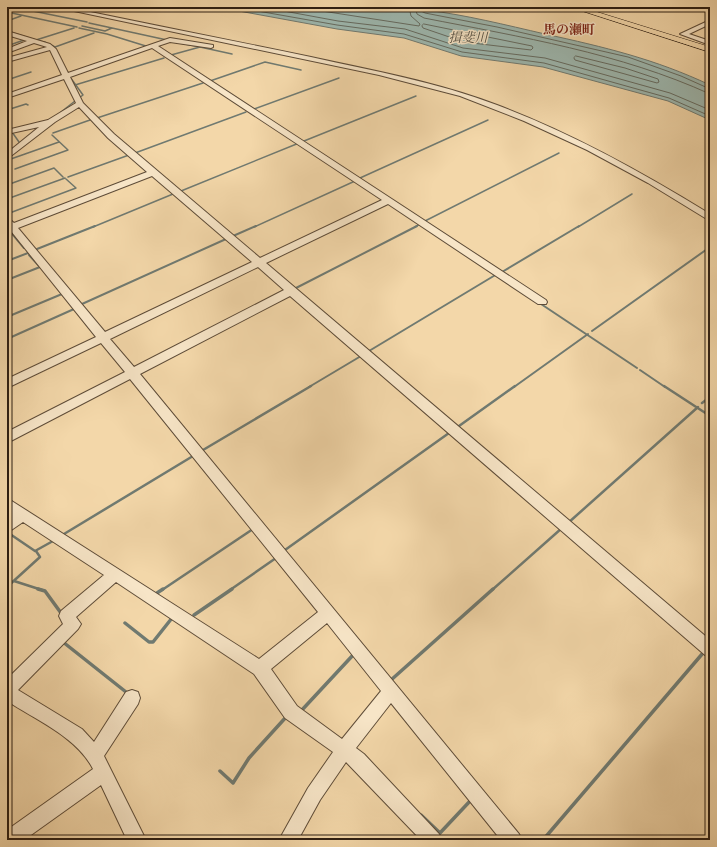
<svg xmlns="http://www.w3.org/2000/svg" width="717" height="847" font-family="Alegreya,'Noto Serif JP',serif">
<rect width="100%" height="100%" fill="#f3d7a9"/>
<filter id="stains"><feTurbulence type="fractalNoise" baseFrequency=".005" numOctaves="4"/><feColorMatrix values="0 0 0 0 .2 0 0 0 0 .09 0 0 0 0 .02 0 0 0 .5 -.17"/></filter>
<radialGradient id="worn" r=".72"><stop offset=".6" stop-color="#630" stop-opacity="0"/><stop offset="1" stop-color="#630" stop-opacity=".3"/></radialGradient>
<path fill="#9db8b0" stroke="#707a71" d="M217,7h205l4,3c40,5 80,15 119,24 59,13 110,25 165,51v35l-42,-19 -125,-34 -82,-11 -57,-18 -67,-9z"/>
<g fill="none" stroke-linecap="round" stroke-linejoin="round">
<path stroke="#656b61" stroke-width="1" d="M235,7l102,18 67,9 58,18 82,11 125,35 41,18
M262,7l76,14 67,8 58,19 82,10 125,35 40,17
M296,7l123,19 1,-2 -9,-8 -2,-9
M415,7l2,7 7,4c97,19 196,35 286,76
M420,7l1,4 4,2 72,14 131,30 53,19 29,13
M424,24l108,22 1,2 -2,2 -67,-8 -41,-14 -1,-2z
M576,56l49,12 33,11 1,3 -2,1 -82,-23 -1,-2z"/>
<path stroke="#707a71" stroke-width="1.5" d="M13,7l74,15
M7,12l70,15
M7,21l14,-5
M89,23l23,5
M82,26l23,5
M79,28l28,6 42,13
M7,31l29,9 38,-12
M105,31l7,-3 55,12
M39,41l6,1
M49,44l6,3 39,-14
M7,46l17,-6 -3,-1
M200,47l32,7
M171,55l29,-8 -20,-4
M70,77l13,18 -4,3
M7,80l24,-8
M210,81l55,-19 36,8
M75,85l89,-27
M254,109l85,-31
M7,110l19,-6 2,1
M61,112l14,-11
M97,118l106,-35
M12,132l7,10
M53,133l37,-13
M304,141l112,-45
M135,153l111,-41
M8,160l51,-18
M15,169l53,-19 -16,-15
M68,177l61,-22
M360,178l128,-58
M7,185l47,-17 9,9
M181,191l118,-48
M7,199l58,-21
M7,214l69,-26 -10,-9
M425,221l134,-68
M93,227l80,-33
M254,227l101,-46
M415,227l5,-3
M578,227l54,-33"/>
<path stroke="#707a71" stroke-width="2" d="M9,230l15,18
M233,236l23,-10
M37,249l58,-23
M29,255l11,12
M7,261l21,-8
M502,272l77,-46
M7,280l33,-13
M296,288l121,-62
M82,304l144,-65
M541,304l96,64
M7,317l55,-23
M592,331l118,-84
M7,339l67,-30
M369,351l128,-77
M640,370l25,17
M309,387l52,-31
M514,387l74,-53"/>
<path stroke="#707a71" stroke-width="2.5" d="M664,386l46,30
M702,403l8,-6
M459,426l56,-40
M203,450l108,-64
M568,523l130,-116
M7,532l28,19 18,-10
M64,534l129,-78
M285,550l164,-117
M14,581l28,9
M7,587l33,-30 -4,-6
M162,590l91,-61
M230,590l46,-32
M492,590l70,-62"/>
<path stroke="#707a71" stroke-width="3.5" d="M38,589l7,2 16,22
M157,593l6,-4
M194,615l38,-26
M125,623l24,19h4l19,-24
M63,642l63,50
M391,680l102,-91
M301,711l53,-57
M220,771l13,12 16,-25 38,-42
M421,815l19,18 31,-33
M543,840l160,-187"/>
<g stroke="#5e4c38" stroke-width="2">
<path id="minor" d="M55,7h11c82,17 164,33 245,50 63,14 126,25 186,48 75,28 145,67 213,109v7l-62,-38 -61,-33 -63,-29 -64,-25 -81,-21z
M710,20v4l-21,10 21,7v4l-30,-11z
M7,31l43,13 6,5 12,24 102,-35 43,7v2l-2,1 -41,-6 -12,4 388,254 1,2 -1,2h-8l-150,-100 -122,59 444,377v18l-5,-3 -415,-359 -150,78 379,460 3,6h-21l-110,-137 -35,45 8,6 75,80 3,6h-21l-75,-78 -26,38 -22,40h-19l29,-52 25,-36 -48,-34 -31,-44 -138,-92 -40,35 5,7 -3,5 -60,61 64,39 12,13 32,-50 6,-2 6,2 2,6 -2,6 -34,52 42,84h-19l-26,-55 -77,55h-17v-10l86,-61c-16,-32 -57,-49 -86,-68v-22l56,-55 -4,-8 2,-5 43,-36 -81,-53 -16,11v-14l5,-4 -5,-4v-13l252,161 59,-47 -188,-233 -123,64v-11l118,-60 -24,-29 -94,45v-9l89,-42 -85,-106 -4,1v-15l7,6 133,-51 -39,-34 -29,-31 -24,15 -48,37v-6l32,-26 -32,7v-4l41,-10 28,-17 -12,-24 -57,19v-4l55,-19 -12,-25 -43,12v-4l40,-11 -13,-4 -27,10v-4l20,-8 -20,-6zM152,48l230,152 -122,58 -146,-124 -31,-31 -13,-26zM152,176l100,86 -147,70 -87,-104zM258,267l26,23 -150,77 -24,-28zM327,623l54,68 -39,48 -45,-33 -26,-37z"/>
</g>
<g stroke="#2d1e12" stroke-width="1">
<path id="major" d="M570,7h11l129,40v5z"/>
</g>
<use href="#minor" fill="#f7e5c7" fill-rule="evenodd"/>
<use href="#major" fill="#f3d7a9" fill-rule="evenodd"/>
</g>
<g text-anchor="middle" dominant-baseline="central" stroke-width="3" stroke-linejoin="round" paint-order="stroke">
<g font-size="13" font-weight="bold" fill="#7a1f14" stroke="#f7e5c7">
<text x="569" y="29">馬の瀬町</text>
</g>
<g font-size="13" font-style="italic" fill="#4f4c41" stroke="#f7e5c7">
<text x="468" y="37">揖斐川</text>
</g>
</g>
<rect width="717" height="847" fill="none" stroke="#f3d7a9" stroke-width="24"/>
<rect x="8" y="8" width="701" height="831" fill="none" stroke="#2d1e12" stroke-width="2"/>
<rect x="12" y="12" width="693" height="823" fill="none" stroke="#2d1e12"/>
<rect width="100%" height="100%" filter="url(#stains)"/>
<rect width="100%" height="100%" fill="url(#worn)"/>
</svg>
